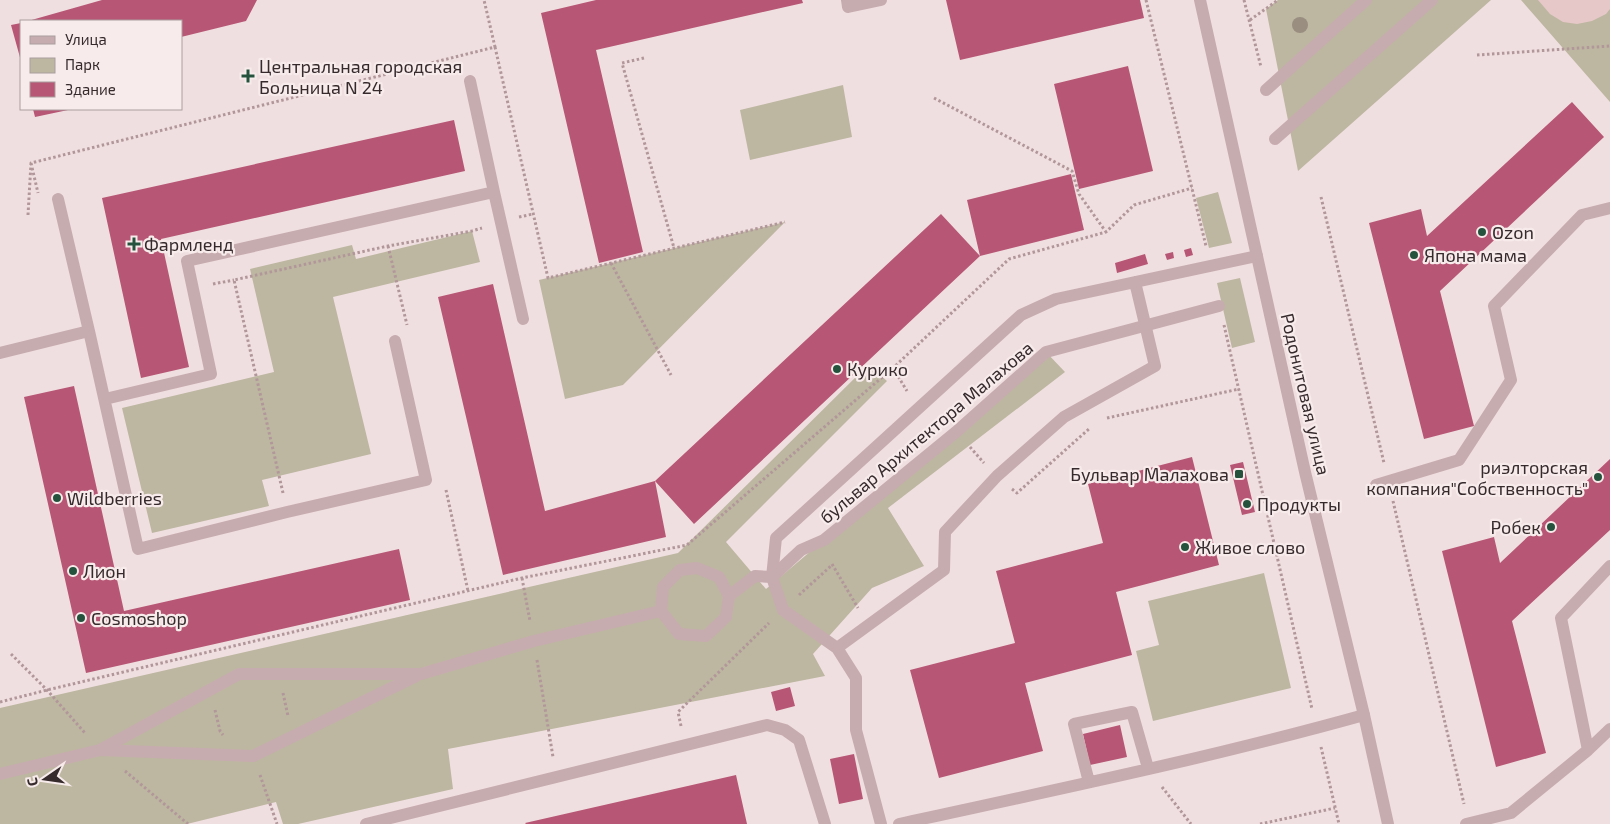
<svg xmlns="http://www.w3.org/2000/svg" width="1610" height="824" font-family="'Exo 2',sans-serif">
<rect width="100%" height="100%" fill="#f0dfe0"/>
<path fill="#bdb7a1" d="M1278,0h213l-193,171 -32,-162z
M1521,0h89v102z
M843,85l9,52 -102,23 -10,-50z
M1218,192l14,51 -23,5 -13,-50z
M785,222l-162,163 -58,14 -26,-119z
M472,231l8,31 -147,35 38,157 -109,26 7,26 -117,27 -30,-125 152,-36 -24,-103 102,-24 4,14z
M1240,278l15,64 -23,6 -15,-65z
M1046,352l19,20 -177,136 36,58 -52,22 -59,66 12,22 -377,73 5,40 -155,35h-15l-7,-22 -89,22h-187v-116l678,-155 190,-188 19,16 -161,161 40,47z
M1264,573l27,115 -138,33 -17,-70 23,-6 -11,-44z"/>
<path fill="#e6c8c8" d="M1538,0h72v9l-4,5 -14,7 -15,3 -14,-2 -13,-8z"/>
<path fill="#b75675" d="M102,0h155l-11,21 -65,16v-16h-153z
M596,0h206l1,3 -207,47 47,202 -44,11 -58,-250z
M946,0h194l4,18 -184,42z
M21,23v38l-10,-36z
M1128,66l25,105 -74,18 -25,-105z
M1572,102l32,35 -164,154 34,135 -50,13 -55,-216 52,-14 6,27z
M33,109h35v1l-33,7z
M454,120l11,51 -304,68 28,128 -48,11 -39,-180z
M1071,174l13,56 -104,26 -286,268 -39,-43 11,56 -163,38 -65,-278 55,-13 52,227 110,-30 286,-267 39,42 -13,-56z
M1191,248l2,7 -7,2 -2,-7z
M1173,252l1,6 -7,2 -2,-6z
M1145,254l3,10 -31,9 -2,-10z
M74,386l50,225 275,-62 11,51 -324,73 -62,-276z
M1192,457l27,108 -103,27 16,63 -107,28 18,68 -104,27 -29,-108 105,-27 -19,-72 107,-28 -15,-59z
M1610,459v71l-98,91 34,132 -50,14 -54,-216 52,-14 6,26z
M1243,462l12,50 -13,3 -12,-50z
M790,687l5,19 -19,5 -5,-19z
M1120,725l7,32 -37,8 -7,-31z
M854,754l9,45 -24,5 -9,-45z
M736,775l11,49h-221l-1,-1z"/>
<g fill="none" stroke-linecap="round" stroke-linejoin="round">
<path stroke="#b2979a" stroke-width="3" stroke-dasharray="2.5 2.5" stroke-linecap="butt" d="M1146,0l60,246
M1244,0l17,67
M1250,20l28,-20
M495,47l53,231 237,-56
M1477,55l133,-9
M644,58l-22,5 52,185
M934,98l138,73 7,23 27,38
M31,163l7,30
M1321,197l63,266
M28,215l3,-52 464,-116 -11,-47
M519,217l14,-3
M388,246l19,79
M611,263l60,112
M213,284l21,-4
M1224,325l88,384
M893,368l14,23
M1107,418l132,-29
M970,447l14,16
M1012,489l5,4 73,-65
M446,490l22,101
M283,493l-49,-213 154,-34 84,-15 10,-3
M1393,501l71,303
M832,564l26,44
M522,578l8,43
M799,595l33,-30
M11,654l36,36 38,43
M537,660l16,97
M283,693l5,23
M0,702l47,-12 475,-112 165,-33 206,-177 116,-109 97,-27 28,-27 58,-17
M215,710l5,21 3,4
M681,726l-3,-14 91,-89
M1321,747l18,77
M125,771l63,53
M260,775l17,49
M1162,787l29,37
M1260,824l75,-16"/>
<path stroke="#c7acaf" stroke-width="12" d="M847,0l1,7 33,-7
M470,81l24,111
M58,199l31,132
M0,353l89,-22 49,218 149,-37 139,-32 -31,-139
M105,399l106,-25 -24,-113 307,-69 29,127
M1376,485l83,-25 52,-80 -17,-74 88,-91 28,-7
M837,648l107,-78 1,-38 52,-56 67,-59 91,-51 -20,-84
M1588,750l-27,-132 49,-52
M1089,782l-15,-58 58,-12 16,56
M366,824l401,-99 18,5 14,10 26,84
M881,824l-25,-94v-52l-19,-30 -54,-38 -11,-33 4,-39 245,-223 35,-16 201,-43
M899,824c155,-34 311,-66 465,-109
M1466,824l45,-11 77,-63 22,-21"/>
<path stroke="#c7acaf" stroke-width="12" d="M1266,90l100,-90
M1275,139l157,-139
M697,568l22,9 10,19 -3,21 -20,19 -27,-2 -18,-23 2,-24 17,-17z
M729,596l26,-20 17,1 29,-27 23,-10 132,-108 90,-80 173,-46
M100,750l153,6 163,-80
M0,774l100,-24 139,-76h182l113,-33 127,-30"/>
<path stroke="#c7acaf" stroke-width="12" d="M1200,0l105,472 59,243 24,109"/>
</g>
<circle fill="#998e80" cx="1300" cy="25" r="8"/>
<g fill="#25523c" stroke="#f8ebeb" stroke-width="2">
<path d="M245.5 68.5h5v5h5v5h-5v5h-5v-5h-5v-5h5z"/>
<circle cx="1482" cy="232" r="5"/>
<path d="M131.5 236.5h5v5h5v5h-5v5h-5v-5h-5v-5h5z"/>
<circle cx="1414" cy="255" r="5"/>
<circle cx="837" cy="369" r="5"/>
<rect x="1234" y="469" width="10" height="10" rx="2.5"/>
<circle cx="1598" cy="477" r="5"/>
<circle cx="57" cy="498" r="5"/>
<circle cx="1247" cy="504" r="5"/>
<circle cx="1551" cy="527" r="5"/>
<circle cx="1185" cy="547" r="5"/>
<circle cx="73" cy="571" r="5"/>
<circle cx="81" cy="618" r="5"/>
</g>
<g text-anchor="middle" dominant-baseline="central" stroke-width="4.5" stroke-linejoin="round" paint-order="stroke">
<g font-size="18" fill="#362a2d" stroke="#f8ebeb" text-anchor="start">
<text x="259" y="66">Центральная городская<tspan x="259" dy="21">Больница N 24</tspan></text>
<text x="1492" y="232">Ozon</text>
<text x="144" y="244">Фармленд</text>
<text x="1424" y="255">Япона мама</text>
<text x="847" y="369">Курико</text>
<text x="1588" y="467" text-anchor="end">риэлторская<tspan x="1588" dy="21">компания"Собственность"</tspan></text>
<text x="1229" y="474" text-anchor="end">Бульвар Малахова</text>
<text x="67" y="498">Wildberries</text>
<text x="1257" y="504">Продукты</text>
<text x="1541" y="527" text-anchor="end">Робек</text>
<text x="1195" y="547">Живое слово</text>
<text x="83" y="571">Лион</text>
<text x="91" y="618">Cosmoshop</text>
</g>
<g font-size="18" fill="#362a2d" stroke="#f8ebeb">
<text transform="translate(1306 394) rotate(77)">Родонитовая улица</text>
<text transform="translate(926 432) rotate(-40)">бульвар Архитектора Малахова</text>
</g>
</g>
<rect x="20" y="20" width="162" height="90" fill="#f8ebeb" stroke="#aa9e9f"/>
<rect x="30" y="36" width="25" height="8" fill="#c7acaf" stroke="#aa9e9f"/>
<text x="65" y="45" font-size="15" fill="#362a2d">Улица</text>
<rect x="30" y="58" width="25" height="15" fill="#bdb7a1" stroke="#aa9e9f"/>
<text x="65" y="70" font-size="15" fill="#362a2d">Парк</text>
<rect x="30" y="82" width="25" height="15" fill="#b75675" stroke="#aa9e9f"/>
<text x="65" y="95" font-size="15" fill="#362a2d">Здание</text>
<g transform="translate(45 779) rotate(257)" stroke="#f8ebeb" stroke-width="4" paint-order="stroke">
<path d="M0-4L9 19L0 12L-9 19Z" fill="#362a2d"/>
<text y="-8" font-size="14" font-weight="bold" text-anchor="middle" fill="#362a2d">С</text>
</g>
</svg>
